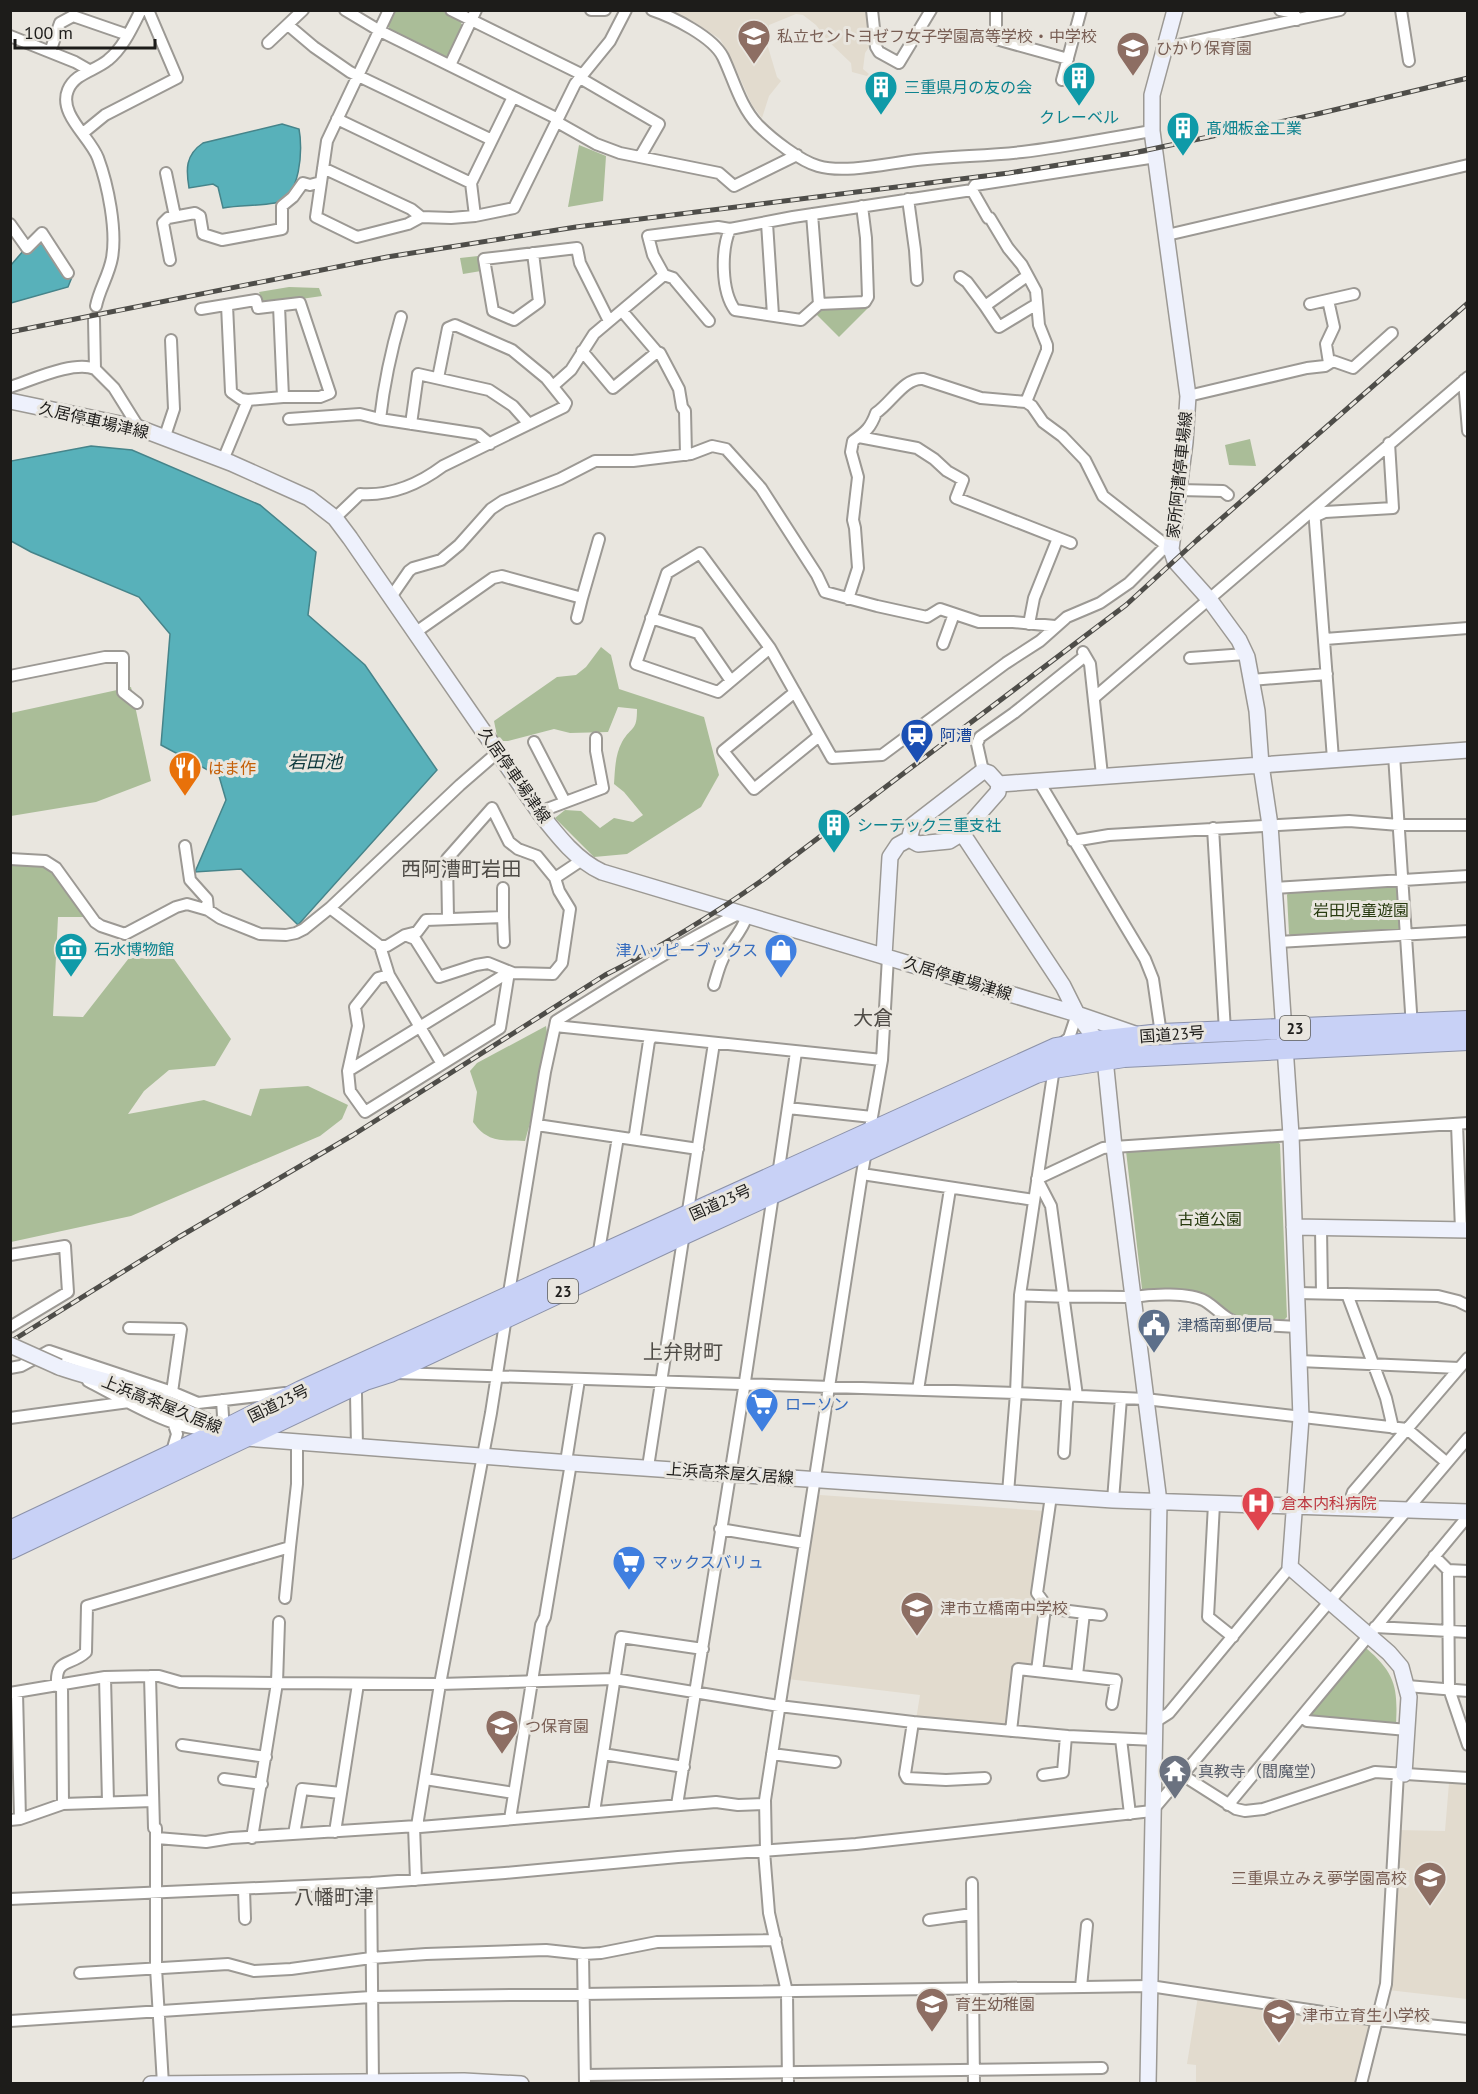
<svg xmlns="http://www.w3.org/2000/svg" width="1478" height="2094" font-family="'PT Sans','Noto Sans JP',sans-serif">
<rect width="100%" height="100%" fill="#e9e6df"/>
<path fill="#e2dbce" d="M672,11h197l2,33 -6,9 -2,16 6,5 -2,2 -15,-4 -1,-9 -23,-22 -12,-16 -13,-10 -7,-1 -27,11 -1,22 9,30 4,4 -12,15 -7,22 -10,-13 -17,-38 -15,-28 -26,-17z
M820,1495l225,16 -15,93 12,3 -7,62 -19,-3 -8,60 -92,-6 4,-25 -132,-16 29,-182z
M1449,1783l18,1v215l-79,-9 9,-160 48,1z
M1198,1996l175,29 -15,58h-162v-18l-9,-1z"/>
<path fill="#aabd98" d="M394,11h48l18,9 3,8 -13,27 -7,2 -53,-26 -2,-6z
M579,145l27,11 -3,45 -35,6z
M478,256l3,15 -18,3 -3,-16z
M289,287l30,1 3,8 -56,8 -4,-3 -3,-9z
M869,307l-30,30 -24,-24 5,-4z
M1250,439l6,27 -27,-1 -4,-20z
M601,647l10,8 8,34 85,28 15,58 -18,32 -74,47 -33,3 -39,-39 10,-8 16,1 19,17 14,-10 19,4 10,-7 -19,-23 -10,-8c1,-14 1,-29 8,-42 10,-17 15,-10 15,-33l-19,-2 -10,25 -38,1 -16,-4 -46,12h-10l-4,-20 63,-44 19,-2 10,-8z
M131,687l20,94 -55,21 -85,14v-103z
M10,864l34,2 12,8 30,43h-28l-5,99 30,1 46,-59 45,1 57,80 -16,27 -46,4 -25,21 -16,23 76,-14 47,16 9,-27 48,-3 40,19 -6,14 -22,17 -189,80 -120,26z
M1397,886l2,2 2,40 -2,2 -107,6 -3,-2 -2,-39 1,-2z
M546,1026l2,13 -16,77 -7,25c-24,-1 -37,2 -52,-19l4,-30 -7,-21 7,-8z
M1277,1141l3,3 7,173 -3,3 -43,-1 -13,-6 -26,-20 -14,-2h-44l-2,-2 -16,-138z
M1363,1648h3c29,25 32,39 30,76l-86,-5 -1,-4z"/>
<path fill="#58b1ba" stroke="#46848a" stroke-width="1.5" d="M282,124l17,5c4,20 2,69 -24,74 -17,3 -35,2 -52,5l-5,-21 -5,-3 -24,4c-3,-18 -4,-33 14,-45z
M39,238l32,36 1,3 -4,10 -57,16v-38l13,-15z
M91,446l41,4 128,55 56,47 -8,63 57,50 72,105 -139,155 -57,-56 -46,3 31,-72 -7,-24 -58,-31 9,-111 -31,-37 -108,-45 -20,-11v-80z"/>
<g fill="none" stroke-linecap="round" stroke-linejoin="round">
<g stroke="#9c9994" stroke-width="14">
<path id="street" d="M345,10l35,21 178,88
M389,10l-62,131 -11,76 41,20 51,-13 13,-7 30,1 24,-2 39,-8 61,-124 35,-43 16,-31
M451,10l132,65
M591,10h14
M652,10c21,7 61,27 71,47 11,23 17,49 35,68 14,14 42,36 60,41 27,8 71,-3 99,-6 35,-4 70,-4 105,-8 43,-5 87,-14 130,-21
M872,10l4,37 3,5 20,11 32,-53
M996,10v29l72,20
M1280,10l14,3 3,7
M1401,10l8,51
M288,25l26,22 36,25 142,68
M10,36l65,26 14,8
M268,43l35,-33
M1164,48l176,-38
M50,52l10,-29 13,-7 55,19
M450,65l26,-55
M580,78l79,46 -19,33
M1062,80l19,-70
M337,119l134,64 42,-86
M557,122l39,22 24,9 99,20 15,13 63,-31
M83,133l22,-18 72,-37 -29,-68
M323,168l88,41 10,8
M166,173l9,43
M471,183l4,33
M972,190l3,-5 181,-28
M908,199l7,51 2,30
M812,214l7,90
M767,223l6,92
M10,224l17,24 15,-15 26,40
M730,229c-9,21 -9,62 5,81l66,10 18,-16 46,-2 3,-5 -2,-59 -4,-32
M1167,235l301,-70
M533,253l6,49 -25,18 -21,-9 -9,-52 93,-11 3,15 29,58
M170,260l-7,-37 5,-5 27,-5 5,3 3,18 19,6 60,-11v-23l11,-9 10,-14 7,2 11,-3
M1027,276l-42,30 14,21 38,-23
M960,277l7,5 18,24
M1328,300l6,27 -8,17 3,19
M1310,304l44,-10
M227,305l4,87 10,7 7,1
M96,306c3,-16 13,-31 16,-48 5,-28 -4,-73 -14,-100 -8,-21 -40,-44 -30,-68 7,-17 27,-19 40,-30 15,-12 24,-32 33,-50
M279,306l4,91
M201,309l55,-9 2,8 42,-5 30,90 -10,4h-37l-35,3 -25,60
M94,319l1,50 19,19 25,40
M709,321l-36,-43 -9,-3 -11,-20 -5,-19 70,-9 12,2 63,-12 179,-27 16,28h2l18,30 14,17 14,26 3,34 8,20v5l-21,52
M582,351l31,37 44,-36 -35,-41
M657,352l3,1 19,36 3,18 3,4 1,44
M1464,380l4,51
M553,386l18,-16 23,-36 70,-59
M10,387c22,-7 64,-27 85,-18
M1188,396l119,-28 18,-2 8,-5 20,7 39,-35
M289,419l71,-5 20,5 98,15 12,10
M380,419c4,-35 11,-68 21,-102
M411,424l7,-50 71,16 24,16 16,18
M165,436l9,-27 -3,-69
M859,437l58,11 17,11 13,12 16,9 -7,18 115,45
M1179,490l44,1 5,4
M1314,509l19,250
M1314,517l11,-5 68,-4 -4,-65
M335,518l25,-24c30,2 59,-10 83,-28l121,-59 2,-4 -20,-25 -34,-28 -57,-25 -7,3 -10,50
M700,553l70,95 -52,44 -82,-28 31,-91z
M391,597l18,-26 4,-3 28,-8 18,-15 32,-36 12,-8 57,-22 35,-18h38l58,-7 21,-8 14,3 35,39 56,87 8,17 52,14 50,11 13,-8 39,13h34l42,4
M848,599l10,-31 -3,-40 -2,-8 5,-43 -7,-25 2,-11c13,-9 18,-14 23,-28 15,-10 29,-36 47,-34l58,19 45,4 6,4 11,16 19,14 23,24 18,36 68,53
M577,618l5,-20
M651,618l47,15 33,48
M1029,624l5,-26 24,-60
M416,632l77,-54 9,-2 80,22 17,-59
M1325,639l143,-11
M943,644l11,-30
M770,648l62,110 50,-3 124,-92 34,-22 27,-24 33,-14 29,-20 33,-33 9,-1
M1083,652l7,12 12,111
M1190,658l56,-4
M10,676l95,-19h18v35l14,11
M1251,680l76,-6
M795,692l-72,59 31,38 65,-53
M1095,697l373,-320
M534,742l31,60
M1394,755l18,272
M983,771l-6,-27 3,-7 34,-24 71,-57
M1038,780l107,179 8,20 8,55
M539,812l64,-24 -7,-37v-13
M1213,828l12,203
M1073,841l36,-6 240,-14 50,4h69
M185,846l5,34 17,19 1,11
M10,859l35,2 11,7 39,54 6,4 24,8 51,-27 11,-3 21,6 12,8 40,16 26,1 10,-2 8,-4 26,-21 130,-123 38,-33
M503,888v29
M1274,888l194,-12
M330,908l50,38 9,29 -11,3 -23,29 3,19 -10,45 2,20 15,21 135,-84 9,-56
M448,918l-1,-59 45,-51 17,34 9,7 19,7 18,22
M405,935l12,-3 9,-12 77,-3 1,25
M1278,942l190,-11
M380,946h7l18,-11 10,4 24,38 37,-12 12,-2 25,10 40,1 9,-11 8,-54 -11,-18 -4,-13 27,-18
M389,975l53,89
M714,985c4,-14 8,-28 16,-40 7,-10 13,-17 17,-29
M555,1026l1,-5c59,-37 119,-75 182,-107
M1061,1044l8,-6 8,-24
M348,1071l161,-99
M788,1108l84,9
M1457,1124l4,106
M537,1125l161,24
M632,1139l3,-5 14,-93 3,-4
M862,1174l172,26
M778,1175l18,-123
M1037,1179l66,-31 11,-1 354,-24
M1037,1179l14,27 26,190
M687,1217l27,-174
M1321,1228l1,65
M10,1255l55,-9 3,46 -58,35
M598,1257l20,-120
M1297,1293l141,3 20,5 10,5
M1347,1294l39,104 7,30
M1020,1295c38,3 76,1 113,2 18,-3 56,-5 72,4 13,8 20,19 36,23l57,3
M508,1299l37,-227 10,-46 327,34
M506,1317l-15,96 -51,271 -23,142 3,1 296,-25 22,3 26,-1
M129,1328l52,1 -9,63
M1299,1361l160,7
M10,1368l11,-2 28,-15 123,41 26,11 87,-10
M396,1373l620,20 129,6 262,30 39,33
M88,1381c33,17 88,51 124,49
M354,1385l2,9 1,53
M918,1390l32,-201
M222,1400l2,32
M10,1418l119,-16
M1064,1453l3,-51 2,-6
M171,1455l6,-21 -4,-12
M566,1462l13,-82
M648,1467l36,-234
M1008,1493l8,-100 4,-98 34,-227
M1051,1496l-14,97 8,11v4l56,7
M1113,1500l8,-102
M1214,1504l-6,113 25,20
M1347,1509l6,-17 115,-134
M720,1529l84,14
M1434,1556l14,14 20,1
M1448,1570l1,119 19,56
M285,1598l5,-51
M1375,1627l93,5
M1037,1671l8,-63
M1077,1675l7,-62
M150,1676l4,152
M105,1677l3,125
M62,1685l1,119
M57,1686c-2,-29 13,-19 29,-34l1,-46 203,-59 7,-63v-42
M1407,1686l61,5
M17,1692l3,127
M10,1693l95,-16 45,-1h9l21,6 97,1 163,1 174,-5 165,27 134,16 155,14 87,4
M1302,1716l5,5 100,9
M913,1722l-8,52 2,4 39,2 39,-2
M1155,1722l14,-9 121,-146
M1011,1731l7,-62 98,11 -4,24
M1121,1739l9,75
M182,1745l84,12
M603,1754l81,13
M772,1754l63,8
M1043,1775l20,-3 3,-36
M1153,1775l31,1 52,33 9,2 18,-2 112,-37 93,6
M224,1779l38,5
M425,1779l89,14
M677,1805l67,-417 29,-193
M1228,1805l240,-289
M594,1812l27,-175 82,12
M510,1819l31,-194 4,-8 26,-154
M10,1820l10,-1 43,-15 90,-3
M414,1826l2,54
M156,1828v140l7,116
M335,1832l23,-148
M294,1834l8,-45 39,4
M157,1838l49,4 25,-4 186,-12
M252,1838l25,-155 2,-61
M764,1851l5,62 18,79 1,92
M766,1851l-1,-51 97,-626 20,-114 6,-103
M371,1883l2,201
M972,1883l2,201
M244,1889l1,30
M10,1899l361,-16 134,-10 173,-16 178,-13 296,-33 316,-373
M929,1920l43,-6
M583,1954l2,130
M80,1973l148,-9 26,7 37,-2 80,-11 55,-4 120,-4 37,4 18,-1 56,-11 119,-2
M1081,1987l6,-62
M10,2021l361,-24 779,-11 226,34 92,9
M585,2075l517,-7
M1361,2084l25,-100 12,-211"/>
</g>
<g stroke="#9c9994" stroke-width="18">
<path id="secondary" d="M1175,10l-23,85v36l36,265 -3,46 -14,107 4,12 34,38 30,41 8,17 10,54 4,54 9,60 21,310 10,283 -11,149 99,86 12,14 8,30 -5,77
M10,401l129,27 92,35 78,35 26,20 15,20 189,274c18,23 37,48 63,60l475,142 20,27 8,18 9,88 45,355 -11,582
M983,771l6,2 10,11 -1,8 -36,41 -13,8 -31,3 -9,-5 4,-14z
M999,784l469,-34
M962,833l101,153 14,28 61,21
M884,956l6,-99 8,-12 11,-6
M1294,1227l174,3
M59,1367c25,9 51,14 76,23 38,14 73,34 111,48l325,25 542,37 355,12
M151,2084l313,-3 57,3"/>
</g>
<g stroke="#8c92a9" stroke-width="22">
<path id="highway" d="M10,1531l214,-101 77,-39 755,-343 41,-7 64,-7 307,-13
M10,1549l355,-169 25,-8 294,-138 352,-161 18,-5 70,-11 344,-17"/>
</g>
<use href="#street" stroke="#fff" stroke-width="10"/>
<use href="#secondary" stroke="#eef1fc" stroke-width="15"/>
<use href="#highway" stroke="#c8d1f6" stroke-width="20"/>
<g stroke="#4e4d49" stroke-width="5">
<path id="rail" d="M10,332l377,-75 189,-30 433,-54 124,-20 184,-39 151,-36
M10,1342l169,-105 174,-102 252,-160c56,-28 108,-60 159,-96l362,-274 71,-65 271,-237"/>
</g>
<use href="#rail" stroke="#e9e6df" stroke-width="3" stroke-dasharray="9" stroke-linecap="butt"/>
<g stroke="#9c9994" stroke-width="18" stroke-linecap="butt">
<path id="secondary-bridge" d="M10,1345l49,22"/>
</g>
<use href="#secondary-bridge" stroke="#eef1fc" stroke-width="15"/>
</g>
<defs>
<g id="school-pin" transform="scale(1.725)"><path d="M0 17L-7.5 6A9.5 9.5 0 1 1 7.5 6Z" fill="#8d6e63" stroke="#e9e6df"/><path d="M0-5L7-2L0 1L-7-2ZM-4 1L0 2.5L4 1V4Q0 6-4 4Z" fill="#fff"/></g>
<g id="building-pin" transform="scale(1.725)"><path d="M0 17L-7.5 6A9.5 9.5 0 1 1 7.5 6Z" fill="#0f9aa8" stroke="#e9e6df"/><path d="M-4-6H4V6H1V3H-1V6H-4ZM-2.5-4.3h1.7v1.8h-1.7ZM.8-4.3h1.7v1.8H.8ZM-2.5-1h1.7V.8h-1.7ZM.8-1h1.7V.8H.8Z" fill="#fff"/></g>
<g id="station-pin" transform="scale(1.725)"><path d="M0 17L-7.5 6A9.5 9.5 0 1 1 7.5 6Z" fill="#1a4fb4" stroke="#e9e6df"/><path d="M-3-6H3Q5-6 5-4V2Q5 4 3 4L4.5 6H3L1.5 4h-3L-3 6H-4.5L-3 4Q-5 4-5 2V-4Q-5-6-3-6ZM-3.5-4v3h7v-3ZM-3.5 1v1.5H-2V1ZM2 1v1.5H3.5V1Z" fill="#fff"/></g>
<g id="restaurant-pin" transform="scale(1.725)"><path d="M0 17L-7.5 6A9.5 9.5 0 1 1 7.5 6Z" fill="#e8710a" stroke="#e9e6df"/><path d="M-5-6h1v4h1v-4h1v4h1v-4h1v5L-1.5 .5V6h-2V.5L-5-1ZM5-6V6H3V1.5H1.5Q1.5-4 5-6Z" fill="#fff"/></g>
<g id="museum-pin" transform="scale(1.725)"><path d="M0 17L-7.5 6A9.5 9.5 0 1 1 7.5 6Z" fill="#0f9aa8" stroke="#e9e6df"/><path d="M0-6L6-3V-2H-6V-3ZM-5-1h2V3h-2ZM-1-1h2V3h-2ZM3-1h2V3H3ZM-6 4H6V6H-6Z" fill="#fff"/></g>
<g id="shop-pin" transform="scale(1.725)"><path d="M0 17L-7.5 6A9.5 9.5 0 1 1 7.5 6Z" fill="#3f7fe0" stroke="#e9e6df"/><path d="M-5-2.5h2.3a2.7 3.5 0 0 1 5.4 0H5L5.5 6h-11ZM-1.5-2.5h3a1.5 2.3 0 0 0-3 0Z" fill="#fff"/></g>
<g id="civic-pin" transform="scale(1.725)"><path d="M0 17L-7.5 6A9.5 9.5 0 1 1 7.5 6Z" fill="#5c6f8a" stroke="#e9e6df"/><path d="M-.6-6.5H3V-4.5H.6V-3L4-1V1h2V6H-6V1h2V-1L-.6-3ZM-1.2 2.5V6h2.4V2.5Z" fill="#fff"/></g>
<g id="supermarket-pin" transform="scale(1.725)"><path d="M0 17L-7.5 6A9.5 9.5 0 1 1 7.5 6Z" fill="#3f7fe0" stroke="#e9e6df"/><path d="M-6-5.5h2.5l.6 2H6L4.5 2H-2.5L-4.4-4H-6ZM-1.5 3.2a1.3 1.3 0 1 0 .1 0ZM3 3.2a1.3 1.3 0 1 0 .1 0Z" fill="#fff"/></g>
<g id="hospital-pin" transform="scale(1.725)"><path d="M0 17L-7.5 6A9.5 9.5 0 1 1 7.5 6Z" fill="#e0444e" stroke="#e9e6df"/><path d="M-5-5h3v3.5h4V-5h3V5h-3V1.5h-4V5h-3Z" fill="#fff"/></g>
<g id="temple-pin" transform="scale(1.725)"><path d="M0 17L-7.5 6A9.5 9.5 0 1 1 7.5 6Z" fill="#6b7280" stroke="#e9e6df"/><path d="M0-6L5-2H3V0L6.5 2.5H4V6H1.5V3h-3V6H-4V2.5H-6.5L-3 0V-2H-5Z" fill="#fff"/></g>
</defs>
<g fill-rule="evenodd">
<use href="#school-pin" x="754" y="36"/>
<use href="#school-pin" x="1133" y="48"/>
<use href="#building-pin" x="1079" y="78"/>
<use href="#building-pin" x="881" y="87"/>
<use href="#building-pin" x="1183" y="128"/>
<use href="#station-pin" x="917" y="735"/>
<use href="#restaurant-pin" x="185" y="768"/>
<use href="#building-pin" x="834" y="825"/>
<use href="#museum-pin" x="71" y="949"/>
<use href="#shop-pin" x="781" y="950"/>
<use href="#civic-pin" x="1154" y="1325"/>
<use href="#supermarket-pin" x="762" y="1404"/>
<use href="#hospital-pin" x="1258" y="1503"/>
<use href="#supermarket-pin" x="629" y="1562"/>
<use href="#school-pin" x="917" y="1608"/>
<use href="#school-pin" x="502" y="1726"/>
<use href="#temple-pin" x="1175" y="1771"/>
<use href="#school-pin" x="1430" y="1878"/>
<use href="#school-pin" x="932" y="2004"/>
<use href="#school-pin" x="1279" y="2015"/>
</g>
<g text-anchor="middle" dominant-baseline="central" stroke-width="6" stroke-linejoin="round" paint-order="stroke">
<g fill="#e9e6df" stroke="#5a5955" stroke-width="1.5">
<rect x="1280" y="1016" width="30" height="24" rx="4.5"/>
<rect x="548" y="1279" width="30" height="24" rx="4.5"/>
</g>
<g font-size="15" font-weight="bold" fill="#1d1c1a">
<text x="1295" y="1028">23</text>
<text x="563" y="1291">23</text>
</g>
<g font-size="16" fill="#785e54" stroke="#e9e6df" text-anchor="start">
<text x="777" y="36">私立セントヨゼフ女子学園高等学校・中学校</text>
<text x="1156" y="48">ひかり保育園</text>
<text x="940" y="1608">津市立橋南中学校</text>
<text x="525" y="1726">つ保育園</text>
<text x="1407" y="1878" text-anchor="end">三重県立みえ夢学園高校</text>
<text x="955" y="2004">育生幼稚園</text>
<text x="1302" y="2015">津市立育生小学校</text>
</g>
<g font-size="16" fill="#0d838f" stroke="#e9e6df" text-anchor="start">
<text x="904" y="87">三重県月の友の会</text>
<text x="1079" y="117" text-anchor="middle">クレーベル</text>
<text x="1206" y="128">髙畑板金工業</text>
<text x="857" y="825">シーテック三重支社</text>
<text x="94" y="949">石水博物館</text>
</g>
<g font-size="16" fill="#1d1c1a" stroke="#e9e6df">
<text transform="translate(94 420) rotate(13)">久居停車場津線</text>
<text transform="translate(1179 475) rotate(-84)">家所阿漕停車場線</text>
<text transform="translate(515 775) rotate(55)">久居停車場津線</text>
<text transform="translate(958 978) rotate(17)">久居停車場津線</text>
<text transform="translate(1172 1034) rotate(-4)">国道23号</text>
<text transform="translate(720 1202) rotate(-24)">国道23号</text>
<text transform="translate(278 1403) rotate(-26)">国道23号</text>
<text transform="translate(162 1404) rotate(22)">上浜高茶屋久居線</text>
<text transform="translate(730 1473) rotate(4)">上浜高茶屋久居線</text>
</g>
<g font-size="16" fill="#164399" stroke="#e9e6df" text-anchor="start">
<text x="940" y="735">阿漕</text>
</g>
<g font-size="16" fill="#c56008" stroke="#e9e6df" text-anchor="start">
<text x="208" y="768">はま作</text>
</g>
<g font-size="16" fill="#283b10" stroke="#e9e6df">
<text x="1361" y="910">岩田児童遊園</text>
<text x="1210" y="1219">古道公園</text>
</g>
<g font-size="16" fill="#366cbe" stroke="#e9e6df" text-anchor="start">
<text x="758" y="950" text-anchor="end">津ハッピーブックス</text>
<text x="785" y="1404">ローソン</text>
<text x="652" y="1562">マックスバリュ</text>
</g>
<g font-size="16" fill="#4e5e75" stroke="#e9e6df" text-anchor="start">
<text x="1177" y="1325">津橋南郵便局</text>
</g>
<g font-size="16" fill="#be3a42" stroke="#e9e6df" text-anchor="start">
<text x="1281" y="1503">倉本内科病院</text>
</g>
<g font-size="16" fill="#5b616d" stroke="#e9e6df" text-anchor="start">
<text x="1198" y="1771">真教寺（閻魔堂）</text>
</g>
<g font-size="18" font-style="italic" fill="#0c373b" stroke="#e9e6df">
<text x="315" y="761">岩田池</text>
</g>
<g font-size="20" fill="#4f4c47" stroke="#e9e6df">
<text x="461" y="869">西阿漕町岩田</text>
<text x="873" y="1018">大倉</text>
<text x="683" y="1352">上弁財町</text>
<text x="334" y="1897">八幡町津</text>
</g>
</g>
<rect width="1478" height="2094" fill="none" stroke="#1d1c1a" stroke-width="24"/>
<path d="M15 39v9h140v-9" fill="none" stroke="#1d1c1a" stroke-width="3"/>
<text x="24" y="39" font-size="18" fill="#1d1c1a" stroke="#e9e6df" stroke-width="4.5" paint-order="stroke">100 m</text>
</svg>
